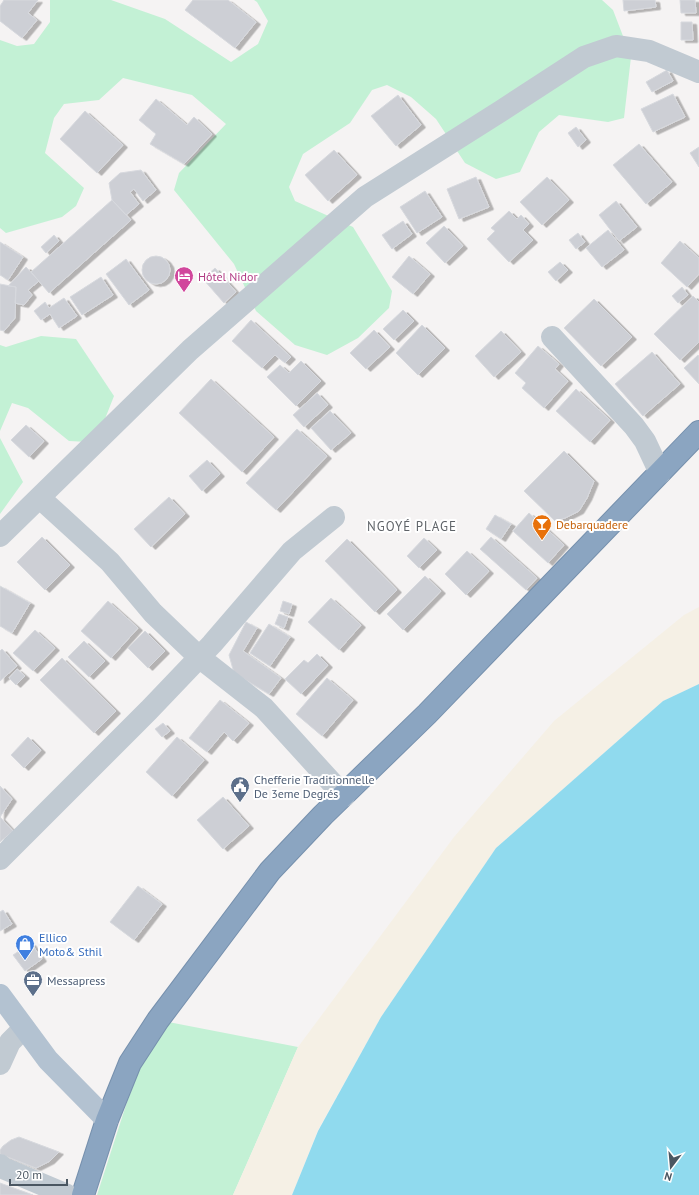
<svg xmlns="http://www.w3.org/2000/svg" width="699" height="1195" font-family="'PT Sans',sans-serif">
<defs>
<filter id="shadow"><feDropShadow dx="4.5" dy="2.5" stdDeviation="0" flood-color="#0004"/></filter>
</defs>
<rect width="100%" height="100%" fill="#f5f3f3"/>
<path fill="#c3f1d5" d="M50,0h61l54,19 66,43 27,-18 10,-23 -11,-19 -3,-2h348l11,10 18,47 -7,61 -16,4 -49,-7 -20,17 -19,40 -24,7 -31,-16 -29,-44 -25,-22 -24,-12 -15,5 -22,33 -47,31 -14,33 6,14 58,26 39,64 -3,17 -31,30 -31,17 -32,-10 -39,-34 -22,-47 -60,-74 5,-17 47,-49 -34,-29 -69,-17 -24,22 -35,4 -10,14 -9,35 39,35 -8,18 -14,11 -56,16 -6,-5v-188l17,6 17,-2 16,-22z
M41,336l35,3 38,57 -13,33 -13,13 -19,-1 -41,-33 -16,-5 -12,28v-86l6,2z
M0,438l23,44 -23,32z
M158,1020l140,27 -65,148h-136l30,-93z"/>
<path fill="#f5f0e5" d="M699,607v77l-36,17 -167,147 -115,169 -63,113 -26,65h-59l65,-148 156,-210 100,-116 130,-106z"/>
<path fill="#90daee" d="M699,684v511h-407l26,-64 63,-114 115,-169 167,-147z"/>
<path fill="#cdcfd5" stroke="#d7d9de" filter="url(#shadow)" d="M4,0h34l-10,13 9,7 -15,18 -22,-17v-15z
M193,0h35l28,22 -21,26 -50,-38z
M623,0h32l1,7 -32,4z
M680,0h15l1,13h-15z
M681,22h11l1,18h-12z
M667,70l6,11 -21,11 -6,-10z
M673,94l12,23 -32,15 -12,-23z
M398,95l23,30 -25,21 -25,-30z
M156,99l31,26 7,-8 18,17 -28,30 -34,-20 6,-10 -17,-14z
M85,111l38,34 -26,28 -37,-34z
M576,127l10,13 -8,7 -10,-14z
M639,144l33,38 -26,22 -33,-39z
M699,147v20l-9,-14z
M334,150l23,25 -29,26 -23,-26z
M141,170l15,20 -13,11 -9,-12 -4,3 9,12 -13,11 -14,-15 -3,-17 11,-10z
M476,177l13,30 -30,12 -12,-30z
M547,177l22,23 -27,25 -22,-23z
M425,191l17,26 -25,16 -17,-26z
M112,200l19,20 -82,73 -18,-21z
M616,201l21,26 -18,14 -20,-26z
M509,211l8,8 4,-4 8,9 -6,6 10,10 -24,22 -22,-23 8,-8 -4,-3z
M403,221l9,13 -20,15 -10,-14z
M444,226l19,20 -18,17 -19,-20z
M608,230l16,20 -22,17 -16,-19z
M578,233l7,9 -9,7 -7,-9z
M54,235l5,6 -13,12 -5,-6z
M680,241l19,17v16l-12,13 -26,-24z
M0,242l23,15 -15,23 -8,-5z
M142 270a14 14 0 1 1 28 0a14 14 0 1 1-28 0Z
M409,256l21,18 -17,20 -21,-17z
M126,259l23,31 -20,15 -23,-31z
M560,262l8,8 -12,11 -8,-9z
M26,267l13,14 -11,9 4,5 -8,10 -9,-2 1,-16 -8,-1z
M215,268l21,24 -12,11 -21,-24z
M101,277l12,18 -31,20 -12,-18z
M0,284l16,3 -1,31 -11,13 -4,-1z
M682,287l6,8 -10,8 -6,-7z
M693,296l6,6v40l-19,18 -26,-26z
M64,298l13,18 -18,12 -9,-14 -9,6 -7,-9 11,-9 4,6z
M594,299l38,38 -31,29 -37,-38z
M403,310l11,11 -20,19 -11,-11z
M251,320l40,37 -6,6 -10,-8 -13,13 -30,-27z
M422,325l23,23 -27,27 -22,-22z
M374,330l16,17 -24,22 -16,-16z
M501,331l20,21 -27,25 -19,-21z
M538,346l21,18 -4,5 13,12 -24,27 -22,-20 4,-5 -11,-10z
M652,352l28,32 -37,32 -28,-32z
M698,355l1,1v28l-15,-16z
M301,361l20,20 -25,25 -29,-29 13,-12 9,8z
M211,379l63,58 -32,35 -63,-59z
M576,389l34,31 -20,22 -34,-31z
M317,393l11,12 -24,22 -11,-12z
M330,411l21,22 -20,17 -20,-22z
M26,425l18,16 -15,16 -18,-17z
M297,429l30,27 -51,54 -30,-27z
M564,451l30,30 -7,17 -8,13 -14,7 -10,3 -31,-30z
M207,460l13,14 -18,17 -13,-15z
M169,497l16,17 -34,33 -17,-18z
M529,513l35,32 -16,18 -35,-32z
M495,515l16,9 -10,15 -15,-10z
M42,537l28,28 -25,25 -28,-28z
M491,537l46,41 -11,12 -46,-41z
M424,538l13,12 -18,18 -12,-12z
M347,539l50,51 -22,22 -50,-51z
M467,551l22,20 -23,24 -21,-21z
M425,576l16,15 -38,39 -16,-16z
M0,586l30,17 -18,30 -12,-7z
M331,598l30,27 -22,25 -31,-28z
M108,601l30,27 -27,30 -30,-27z
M283,601l9,3 -3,10 -9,-3z
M279,614l9,3 -4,11 -9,-4z
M246,622l11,6 -14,23 38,27 -12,16 -35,-21 -5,-18z
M269,624l21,13 -20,29 -20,-13z
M35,630l20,18 -22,23 -20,-18z
M145,631l20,20 -17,17 -20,-20z
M84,641l21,20 -16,16 -21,-20z
M2,649l15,17 -17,15v-30z
M317,654l11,11 -27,29 -16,-15 19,-19 4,3z
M62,658l54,53 -22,22 -54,-53z
M17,669l8,7 -9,9 -7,-7z
M327,678l26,22 -31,36 -26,-22z
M220,700l29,23 -16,18 -9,-9 -17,20 -18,-14z
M163,723l7,8 -8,6 -7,-8z
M28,737l13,13 -17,18 -13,-13z
M177,737l27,23 -32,36 -26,-24z
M0,786l12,13 -12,18 13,14 -13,11z
M223,797l26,29 -26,23 -26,-29z
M138,886l24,18 -28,36 -24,-18z
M3,910l9,14 -12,7v-19z
M31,943l11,16 -17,12 -12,-16z
M19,1137l40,15 -9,9 -14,7 -36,-14v-4l3,-4 8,-6z
M0,1183l33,12h-33z"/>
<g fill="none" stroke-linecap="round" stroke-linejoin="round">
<g stroke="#7690ad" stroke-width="24">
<path id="highway" d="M83,1195l24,-75 23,-57 28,-43 112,-149 53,-56 104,-101 272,-282"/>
</g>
<path stroke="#c1cad2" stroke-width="22" d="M552,337l82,89 11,15 15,32
M40,498l70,64 43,51 46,44 65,51 80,88
M0,536l190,-186 175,-153 136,-86 83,-54 32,-11 33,5 50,21
M0,859l149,-149 63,-66 80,-93 42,-34
M0,1064l10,-22 14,-14
M0,1165l3,3 64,27"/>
<path stroke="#b3c2d1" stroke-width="22" d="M0,995l48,65 59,60"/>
<use href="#highway" stroke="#8ba5c1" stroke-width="22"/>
</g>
<defs>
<g id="hotel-pin" transform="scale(1)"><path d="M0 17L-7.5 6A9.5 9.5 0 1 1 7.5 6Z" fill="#d1479c" stroke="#fff"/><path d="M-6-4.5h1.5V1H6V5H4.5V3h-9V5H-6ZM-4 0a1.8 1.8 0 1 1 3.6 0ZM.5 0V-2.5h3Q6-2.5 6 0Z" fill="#fff"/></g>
<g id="bar-pin" transform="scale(1)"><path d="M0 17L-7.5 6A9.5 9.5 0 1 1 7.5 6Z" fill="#e8710a" stroke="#fff"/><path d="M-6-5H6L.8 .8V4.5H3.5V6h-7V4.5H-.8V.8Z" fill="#fff"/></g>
<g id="civic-pin" transform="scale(1)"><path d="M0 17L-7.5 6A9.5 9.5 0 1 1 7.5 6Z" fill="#5c6f8a" stroke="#fff"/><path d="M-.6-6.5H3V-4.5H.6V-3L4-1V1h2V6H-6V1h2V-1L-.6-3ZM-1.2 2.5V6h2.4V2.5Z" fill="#fff"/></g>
<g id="shop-pin" transform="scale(1)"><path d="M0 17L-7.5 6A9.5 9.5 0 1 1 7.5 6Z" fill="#3f7fe0" stroke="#fff"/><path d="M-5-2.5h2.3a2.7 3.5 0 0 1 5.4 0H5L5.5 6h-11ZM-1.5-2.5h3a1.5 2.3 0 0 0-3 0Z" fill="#fff"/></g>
<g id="office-pin" transform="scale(1)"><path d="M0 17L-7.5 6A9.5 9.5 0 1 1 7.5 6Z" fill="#5c6f8a" stroke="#fff"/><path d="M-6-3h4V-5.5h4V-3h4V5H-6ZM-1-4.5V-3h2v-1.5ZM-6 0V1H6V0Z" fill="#fff"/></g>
</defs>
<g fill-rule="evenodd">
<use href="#hotel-pin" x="184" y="276"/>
<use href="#bar-pin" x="542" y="524"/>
<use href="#civic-pin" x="240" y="786"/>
<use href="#shop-pin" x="25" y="944"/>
<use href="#office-pin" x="33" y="980"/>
</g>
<g text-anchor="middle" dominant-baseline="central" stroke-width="4" stroke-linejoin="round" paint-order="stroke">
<g font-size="12" fill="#b23c85" stroke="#fff" text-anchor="start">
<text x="198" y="276">Hôtel Nidor</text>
</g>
<g font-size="12" fill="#c56008" stroke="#fff" text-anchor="start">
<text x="556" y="524">Debarquadere</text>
</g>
<g font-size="12" fill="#4e5e75" stroke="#fff" text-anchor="start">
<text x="254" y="779">Chefferie Traditionnelle<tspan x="254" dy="14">De 3eme Degrés</tspan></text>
<text x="47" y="980">Messapress</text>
</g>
<g font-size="12" fill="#366cbe" stroke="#fff" text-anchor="start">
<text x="39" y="937">Ellico<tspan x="39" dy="14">Moto&amp; Sthil</tspan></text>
</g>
<g font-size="13" letter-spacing="1" fill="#5f6368" stroke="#fff">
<text x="412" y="526">NGOYÉ PLAGE</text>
</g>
</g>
<g transform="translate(671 1167) rotate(196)" stroke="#ffffff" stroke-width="3" paint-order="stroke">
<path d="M0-3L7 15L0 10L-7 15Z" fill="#4a5661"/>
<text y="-6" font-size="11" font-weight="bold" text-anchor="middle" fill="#4a5661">N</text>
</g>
<path d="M10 1179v6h57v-6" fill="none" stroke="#4a5661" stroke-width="2"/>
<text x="16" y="1179" font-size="12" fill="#4a5661" stroke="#ffffff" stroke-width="3" paint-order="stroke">20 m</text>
</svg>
